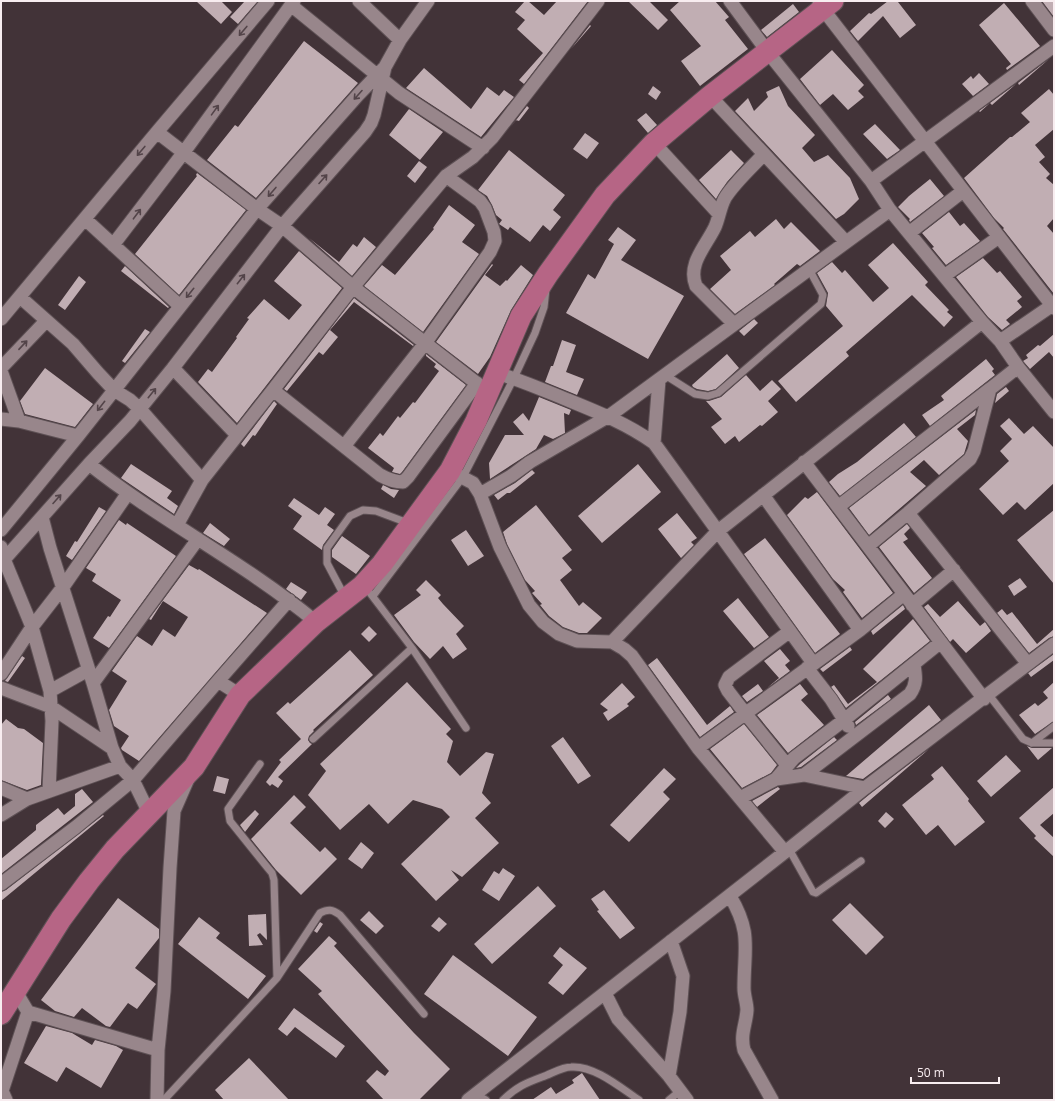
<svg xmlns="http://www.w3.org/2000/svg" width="1055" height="1101" font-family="'Open Sans',sans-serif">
<rect width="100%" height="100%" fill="#423338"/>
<path fill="#c1aeb3" d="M196,1h25l11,11 -11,12z
M245,1h13l-20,23 -8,-7z
M525,1h3l16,14 13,-14h31l-64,83 -5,-4 24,-27 -26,-24 8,-9 -10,-8z
M628,1h21l19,19 -10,10z
M680,1h35l14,16 -4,3 23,29 -48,37 -19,-25 20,-15 -31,-36z
M888,1h11l-1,1 18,23 -16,13 -17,-22 -25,25 -8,-10 19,-18 2,1z
M1042,1h12v16z
M1004,3l36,43 -33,24 -1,-2 5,-4 -32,-39z
M793,4l6,8 -32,25 -6,-7z
M590,25l1,1 -20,23z
M304,41l54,42 -102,115 -49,-38 28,-35 3,2z
M832,50l32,35 -6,6 6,6 -16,13 -15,-16 -13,11 -20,-26z
M1049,59l-30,26 -1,-2z
M424,68l47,41 16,-22 12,9 5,-6 10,7 -33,40 -75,-49z
M979,73l10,11 -16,12 -11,-12 9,-8 2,3z
M1016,84l-24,21 -2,-2 -10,9 -1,-1z
M653,86l8,6 -5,8 -8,-6z
M779,86l9,20 27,29 -13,13 12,14 14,-7 22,23 9,21 -15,15 -8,5 -101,-108 13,-13 6,13 14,-14 -2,-5z
M1049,89l5,6v34l-19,16 10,12 -6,5 11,12 -4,4 8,7v33l-7,8 7,8v60l-51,-65 1,-1 -10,-10 -30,-40 46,-41h2l18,-15 -9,-9z
M527,106l2,2 -10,13 -3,-1 -6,8z
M409,109l34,23 -23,28 -31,-25z
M646,113l11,12 -9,8 -11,-13z
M875,124l25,26 -13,9 -24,-25z
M585,133l14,10 -12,16 -14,-10z
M509,150l56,45 -12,15 8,7 -11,14 -7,-6 -13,17 -20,-15 -2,3 -9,-6 3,-4 -6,-5 -4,-10 -5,-9 -9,-6z
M731,150l13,13 -17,19 -11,17 -17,-19z
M419,161l8,6 -12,16 -8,-7z
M197,173l49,37 -67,85 -44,-41 62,-78 -1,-1z
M930,179l14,17 -34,26 -1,-2 1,-1 -12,-12 11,-11z
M449,205l26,20 -13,17 17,12 -56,78 -59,-46 18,-21 13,10 39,-46 -1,-1z
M949,212l11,14 4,-3 16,18 -34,24 -14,-17 2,-1 -12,-14z
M776,219l8,10 7,-7 29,29 -20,15 -3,-2 -23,20 1,1 -40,29 -25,-25 21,-19 -11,-14 30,-25 5,6z
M618,227l18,13 -15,20 63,36 -36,63 -82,-46 22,-39 7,5 19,-35 -6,-4z
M364,237l12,10 -24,29 -43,-38 30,24 14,-18 4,3z
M893,243l35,39 -3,3 24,25 -2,2 6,5 -9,10 -32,-32 -66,57 3,4 -53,46 -18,-21 65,-55 -17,-20 2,-13 -11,-20 15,-11 10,11 3,-3 28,32 16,-14 -21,-23z
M299,251l43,37 -105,135 -39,-41 10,-13 4,3 25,-34 -1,-1 13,-18 -2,-1 17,-19 25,21 13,-15 -28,-24z
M983,258l14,15 3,-2 22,26 -5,4 5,6 -16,13 4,4 -8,6 -14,-13 -32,-40z
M492,264l1,1 -8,10 15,11 6,-6 1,1 14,-16 12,10 -22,35 -21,47 -12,17 -42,-32z
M125,266l44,41 -1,1 -47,-37z
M79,276l7,6 -21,28 -7,-5z
M354,298l60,47 -1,1 -59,-44 -24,28 8,7 -15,18 -4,-3 -32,39 -3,-2z
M754,319l4,4 -14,13 -5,-5z
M145,329l5,3 -25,31 -3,-2z
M1054,334v24l-5,-6 -19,17 -7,-8 5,-3 -2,-3 12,-10 2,1z
M562,340l14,5 -10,27 18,7 -7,16 -32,-13 6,-16h2z
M426,354l40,31 -64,87 -2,2 -8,-2 2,-4 -26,-20 12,-15 3,3 15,-20 2,2 13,-16 2,1 24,-32 -5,-4 2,-3 -10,-8z
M727,354l12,14 -23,21 -8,2 -11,-2 -4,-2 -1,-2z
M986,359l8,10 -2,2 3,4 -65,51 -8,-11 22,-15 -3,-4z
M45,368l48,36 -18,23 -50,-13 -5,-13z
M746,375l14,16 12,-11 9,9 -13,12 10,11 -16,14 -2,-1 -21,17 -4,-6 -10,8 -14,-17 11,-8 -16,-18h3l12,-4z
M1006,387l3,4 -14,12 2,-9z
M539,397l32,13 -2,5 -5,-2 1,20 -12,6 -9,-4 -8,14 -46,30 -1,-16 16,-28h19l-11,-13 10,-9 6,8z
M274,401l3,3 -22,32 -2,-1 -9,12 -3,-3z
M976,410l-1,5 -18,14 11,12 -4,13 -25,21 -15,-15 -14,12 16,14 -57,49 -20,-27z
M1009,418l15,16 9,-8 21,22v35l-29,27 -8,-8 -14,13 -24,-26 30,-28 -9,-10 12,-12 -12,-13z
M904,423l12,14 -76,59 -11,-14 9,-8 19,-12z
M131,464l41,27 -5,7 11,8 -4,8 -53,-36z
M638,464l23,28 -59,51 -24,-27z
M532,470l3,3 -25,20h-3l-9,7 -4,-5 21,-12z
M383,485l8,4 8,1 -5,8 -13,-9z
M817,492l76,101 -31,25 -19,-26 2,-2 -12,-11 -46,-64 18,-18 3,2z
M294,498l25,17 6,-8 10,7 -8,11 7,5 -11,15 -1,5 -29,-21 9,-13 -14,-10z
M536,505l36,45 -10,8 10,12 -12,10 19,26 4,-4 19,16 -15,15h-8l-16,-6 -14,-11 -9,-11 2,-1 -10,-11 3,-2 -10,-11 -18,-36 -4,-12z
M99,507l7,4 -34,49 -6,-4 9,-15 2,1z
M1054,510v74l-37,-44z
M677,513l20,25 -6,4 3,3 -13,13 -23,-29z
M119,520l7,5 1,-2 49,33 -67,92 -16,-10 15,-22 2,1 11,-17 -29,-19 4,-7 -10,-6z
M210,523l20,16 -6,7 -21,-13z
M907,524l3,4 -6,6 4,5 -5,3 29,36 -18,15 -35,-46z
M466,530l18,26 -16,10 -17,-26z
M342,536l28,20 -14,18 -24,-17v-7z
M765,538l75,96 -25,19 -71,-99z
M189,565l9,5 1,-1 68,44 -128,148 -17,-11 -1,-2 8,-12 -15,-10 -5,-16 18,-29 -15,-10 25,-35 15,10 11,-17 12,8 13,-20 -25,-16 -12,19 -2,-1z
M1020,578l7,9 -13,9 -6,-10z
M426,580l15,15 -3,3 5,6 21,22 -8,8 11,15 -14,10 -10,-13 -13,13 -16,-17 -20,-27 27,-20 -5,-5z
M291,582l16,10 -6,8 -15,-11z
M738,598l31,39 -15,11 -31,-37z
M958,601l22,25 5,-4 6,9 -25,22 -13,-14 -3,3 -26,-35 4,-3 12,13z
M903,605l2,4 -32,26 -2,-4z
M1002,609l5,6 5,-3 25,32 17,-15v7l-5,2 -20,15 -32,-40z
M913,619l17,22 -84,67 -15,-21 3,-2 14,19 29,-22 -14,-13z
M369,626l8,8 -8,8 -8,-8z
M850,647l2,3 -29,22 -3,-3z
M780,649l10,12 -5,4 5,6 -23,17 12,-10 -15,-17z
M350,650l23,25 -60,55 1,1 -5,5 -1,4 2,3 2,1 -34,33 5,4 -5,7 -6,-4 -2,2 -4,-4 15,-20 -2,-2 22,-21 -25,-26 12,-11 2,2z
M1054,654v6l-23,17 -3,-4z
M22,656l3,2 -17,24 -3,-1z
M657,658l50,67 23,-19 4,6 -34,25 -52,-72z
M407,682l44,47 -5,5 7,7 -6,21 13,14 26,-24 8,2 -12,39 9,10 -16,15 24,25 -37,34 -11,-7 8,10 -23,21 -35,-37 49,-47 -8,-8 -29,-9 -25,24 -19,-20 -29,26 -32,-35 18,-24 -6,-7z
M1054,682v39l-19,13 -16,-19 16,-12 3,3 10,-8 -5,-6z
M622,683l13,14 -8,7 2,2 -21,15 -5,-8 5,-3 -8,-6z
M758,684l5,7 -16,11 -5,-6z
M800,684l8,10 -7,6 23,25 -36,28 -31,-38z
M888,695l3,4 -35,26 -1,-3z
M929,705l12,15 -78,59 -17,-3z
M6,719l12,9 6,1 19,14 -2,42 -14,5 -26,-10v-55z
M744,724l33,41 -6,8 -29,15 -32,-39z
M563,737l28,39 -13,8 -27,-38z
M834,737l3,3 -36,27 -5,1 4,-4z
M1027,746l5,2h20l-14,12z
M929,749l-67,58 -3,-4 11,-9z
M1006,755l15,16 -30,26 -14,-16z
M942,766l27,33 -1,2 17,21 -30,24 -17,-21 -12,10 -24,-30 32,-26 -3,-4z
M664,768l12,11 -13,13 7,7 -41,43 -19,-17z
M217,776l12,3 -4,15 -12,-3z
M778,787l2,2 -23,18 -5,-6z
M1054,787v26l-14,12 14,13v19l-20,-19 2,-2 -17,-18z
M82,789l11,13 -92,72v-15l35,-29v-5l22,-17 6,7 11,-9v-12z
M294,795l12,12 -16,16 30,29 5,-5 12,12 -36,36 -25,-25 -25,-31z
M255,810l4,4 -14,18 -5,-7z
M886,812l8,7 -9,9 -7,-7z
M103,815l1,1 -103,85v-9l5,-2z
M361,842l13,11 -12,16 -14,-10z
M503,868l12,8 -16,25 -17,-11 12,-19 5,3z
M538,886l18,20 -64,58 -18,-20z
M604,890l31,38 -15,11 -23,-28 2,-1 -8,-11z
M118,898l41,31v9l-24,30 21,16 -19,25 -9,-6 -18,24 -4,-1 -24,-18 -8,9 -19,-6 -14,-11z
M850,903l34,34 -18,18 -34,-35z
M369,911l15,15 -8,8 -16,-14z
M266,914l1,26 -7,-7 -3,2 6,10 -14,1 -1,-31z
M199,917l21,16 -4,5 50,38 -18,23 -70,-55z
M439,917l8,7 -8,8 -8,-6z
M320,922l3,2 -6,9 -3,-2z
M329,936l8,7 -3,3 80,87 36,36 -31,31h-35l-18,-19 11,-11 8,6 4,-5 -71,-77 4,-3 -24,-22z
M560,947l27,21 -24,27 -15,-12 15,-18 -10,-9z
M453,955l84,62 -29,39 -84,-62z
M294,1008l51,38 -9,12 -41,-31 -8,9 -9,-7z
M46,1026l26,7 20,12 3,-5 21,6 7,4 -22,38 -35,-21 -9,15 -33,-19z
M249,1058l40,42h-65l-9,-10z
M582,1073l18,27h-68l19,-13 5,7 18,-11 -2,-3z"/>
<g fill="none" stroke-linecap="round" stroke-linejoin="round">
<g stroke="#5e5155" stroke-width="9">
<path id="lane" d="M665,375l30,19 13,2 10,-3 103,-89 2,-9 -14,-26
M370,593l42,55 54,80
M373,596l90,-119 51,-99 21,-45 9,-26 2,-18
M345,597l-18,-34v-15l23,-32 13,-6 13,1 32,12
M989,695l34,44 9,4h22
M313,739l99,-91
M1032,743l22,-17
M260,764l-32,45 2,12 37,46 5,6 2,7 3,98
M789,849l24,43 3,1 45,-32
M475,1094l11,6
M164,1100l113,-122 43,-65c8,-4 12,-4 20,2l84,99
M503,1100c13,-13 23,-17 39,-23 9,-3 20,-10 29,-10 23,-2 50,21 68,33
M669,1100l11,-9"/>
</g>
<g stroke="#5e5155" stroke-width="15">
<path id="street" d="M359,1l41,39
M730,1l37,50 104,130 19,29 92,112 18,19 18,26 -28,22 -16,62 -4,8 -62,54 -40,33
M1032,1l22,29
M819,4l235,304
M292,6l107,87 84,55
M710,96l136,146
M157,132l100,77 25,17 71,61 131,102
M654,143l65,71
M871,181l183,-135
M85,219l95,87
M909,233l54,-42
M113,245l71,-93 110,-151
M944,276l55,-39
M20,297l53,47 25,29 16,17 16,10 10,9 62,71
M1,319l156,-187 111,-131
M734,324l-38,-38c-9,-22 10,-40 19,-59 4,-9 5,-20 10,-29 9,-15 27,-31 39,-44
M1000,341l54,-37
M1018,367l36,45
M1,368l45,-47
M173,368l64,67
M1,371l18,50
M497,373c23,7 44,16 66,25 32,13 63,25 91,45l159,220
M477,383l-69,94 -5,5c-9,0 -16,-3 -23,-7l-107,-85 80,-103 93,-111 27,-19 19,-19 106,-137
M1,419l18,2 59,15
M654,443l5,-63
M345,445l81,-103 64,-90 5,-11 -1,-9 -9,-24 -5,-7 -34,-25
M804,462l180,237
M89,464c72,57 156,99 227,158
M450,471l23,12 7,11 20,53 29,58 14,17 16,12 18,7 35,1 12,7 8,7 66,92 87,104
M480,494l31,-18 19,-14 79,-46 281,-206
M763,495l97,135
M838,507l152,-118
M908,513l120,151
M42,517l8,31 43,135 19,65 8,18 13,14 16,33
M177,525l25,-45 71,-90
M1,530l77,-94 179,-227 101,-114 27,-28
M1,547l3,12 28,68 -31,47
M1,563l88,-99 41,-43 43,-53 109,-142 83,-94 6,-9 3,-8 11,-48 15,-27 28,-39
M912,605l42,-35
M612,642l106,-111 264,-209
M807,668l24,31 17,27
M218,681l22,14
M93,683l105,-144
M1,688l50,19 61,41
M50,691l38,-21
M698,748l162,-118 44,-36
M787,765l-42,-52 -17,-22 -3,-6 4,-8 61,-46
M804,775l106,-81c7,-10 6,-17 4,-29
M776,779l18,-21 50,-38 97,-78
M1,788l26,11
M49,791l3,-70 -2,-30 -18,-64 31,-40 65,-94
M740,798l36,-19 28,-4 61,13
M1,815l26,-16 93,-33
M1,884l75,-57 57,-47 85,-99 71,-81
M730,896c22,37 14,52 14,92 0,8 3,15 3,22 -1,15 -7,24 -3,40l28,50
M605,993l13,26 51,57 18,24
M28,1012l130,38
M669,1076l11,-64 3,-36 -12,-35
M6,1100l-4,-9 26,-79 -13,-22
M157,1100l1,-50 6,-59 6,-123 4,-57 14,-32
M468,1100l317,-248 80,-64 189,-144"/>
</g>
<g stroke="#5e5155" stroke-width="23">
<path id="primary" d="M1,1014l60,-95 28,-38 26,-32 79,-82 46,-72 76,-73 46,-36 20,-22 68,-93 26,-50 45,-105 27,-42 57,-79 49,-52 56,-47 123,-95"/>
</g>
<use href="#lane" stroke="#98868b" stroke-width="7"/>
<use href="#street" stroke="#98868b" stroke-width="13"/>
<use href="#primary" stroke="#b66585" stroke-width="21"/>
</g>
<defs><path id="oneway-shaft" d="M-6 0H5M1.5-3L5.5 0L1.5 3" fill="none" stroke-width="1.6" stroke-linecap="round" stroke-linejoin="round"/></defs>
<g stroke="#534449">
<use href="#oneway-shaft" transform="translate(243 31) rotate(130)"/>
<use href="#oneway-shaft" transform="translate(358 95) rotate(132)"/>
<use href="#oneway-shaft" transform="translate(215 110) rotate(-54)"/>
<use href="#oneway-shaft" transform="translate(141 151) rotate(130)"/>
<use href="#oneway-shaft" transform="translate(323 179) rotate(-48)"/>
<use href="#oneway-shaft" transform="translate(272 192) rotate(131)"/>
<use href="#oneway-shaft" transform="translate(137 214) rotate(-53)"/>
<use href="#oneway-shaft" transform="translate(241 279) rotate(-52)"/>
<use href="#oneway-shaft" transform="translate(190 293) rotate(129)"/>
<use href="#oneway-shaft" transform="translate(23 345) rotate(-47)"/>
<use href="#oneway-shaft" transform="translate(152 393) rotate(-51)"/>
<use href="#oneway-shaft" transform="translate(101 406) rotate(128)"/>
<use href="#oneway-shaft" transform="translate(57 499) rotate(-48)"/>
</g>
<rect width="1055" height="1101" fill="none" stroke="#f8edf0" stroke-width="4"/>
<path d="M911 1077v6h88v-6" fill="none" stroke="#f8edf0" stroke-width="2"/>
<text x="917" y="1077" font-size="12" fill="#f8edf0" stroke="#423338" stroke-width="3" paint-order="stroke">50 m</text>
</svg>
